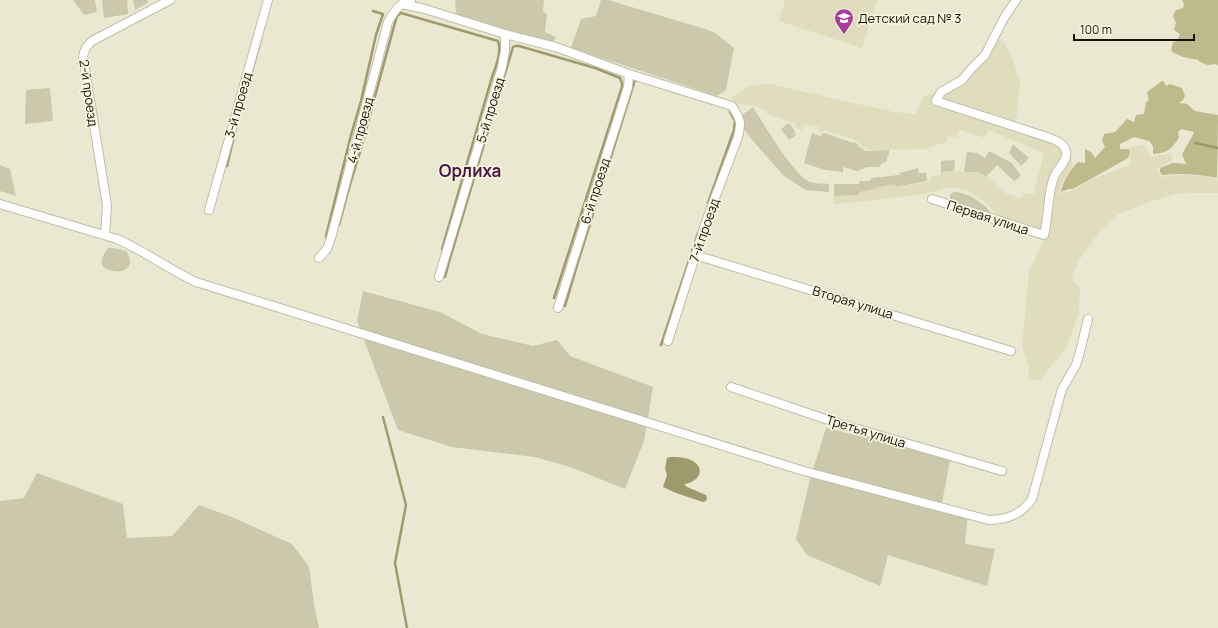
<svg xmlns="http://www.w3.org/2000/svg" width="1218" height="628" font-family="Manrope,sans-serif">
<rect width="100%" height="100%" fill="#eae8d1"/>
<path fill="#e0ddbe" d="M785,0h92l-15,48 -83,-27z
M999,39l6,4 7,15 8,23 -4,42 44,17 9,6 4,20 -11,17 -2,10h3l11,-3 17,-10 38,-15 2,-8 -2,-9 14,-4 9,13 6,-2 13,-2 1,7 -15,9 4,8 16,-2h13l19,2 9,3v13h-23l-20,1 -26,8 -31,12 -18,17 -20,28 -8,16 1,5 7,8 -1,25 -12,33 -27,35 -12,-2 1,-12 -7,-21 7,-76 5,-8 13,-31 -44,-11 -19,-19 -15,-10 -15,-3 -12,1 -17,5 -16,2 -61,7 -15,1 1,-8 25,-1v-3l37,-8 1,3 34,-6v-5l10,-1v-3h5l1,-1 32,1 6,5 2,-1 21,19 2,-1 12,5 1,-6 11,1 10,-41 -55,-23 -4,8 -25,-8 -3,8 -10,-3v7l-22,7 -56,1 -10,-6 -1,-3 -34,-11 -1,2 -5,-1 1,-4 -15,-3 -2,6 -7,-2 1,-4 -28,-10 -1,-3 -12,-5 -20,-2 -4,-6 20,-13 6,1 8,-3 129,29 22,2 7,-18 27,-6 3,-7 12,-1 10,-20z"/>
<path fill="#cbc8ac" d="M73,0h22l2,12 -13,3z
M102,0h25l1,14 -24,4z
M133,0h14l1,3 -13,7z
M455,0h89l-1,11 4,4 -2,17 11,5 -3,6 -97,-29z
M601,0h7l97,29 10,4 19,15 -8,42 -9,6 -146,-48 10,-29 15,-3z
M50,88l3,33 -28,3 1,-34z
M753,107c10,16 41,69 57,75 5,2 13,1 19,2v8l-23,-2 -22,-14 -31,-35 -9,-12 -3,-13z
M789,123l6,8 -1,2 2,2 -7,5 -8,-11z
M812,133l9,3 2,-3h2l28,10 1,-1 4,2v2l8,5 23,-1v5l-2,2v4l-6,3 -1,3h-13l-10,4 -14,-4v5l-18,-2 -21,-7z
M1013,144l16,14 -8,8 -12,-13z
M989,151l23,12 9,13 -7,5 -17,-16 -11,12 -7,-5h-15l3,-20 10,1 8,5z
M955,160l-1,11 -13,1v-11z
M0,165l10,4 6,27 -16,-5z
M918,168l1,5h7l1,8 -31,6 -1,-3 -19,4v1l-17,3v3l-25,1v-12h25l1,-3h10l1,-3 29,-3v-2z
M954,192c15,0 32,12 40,25l-44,-16v-7z
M108,248h6l12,3c9,12 2,23 -13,20 -16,-3 -13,-12 -5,-23z
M363,291l77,21 42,22 51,12 24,-6 13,16 83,31 -9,54 -19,48 -55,-22 -35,-10 -83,-10 -54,-17 -41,-109z
M826,428l59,14 65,18 -9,48 27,6 -3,30 30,5 -8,37 -99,-31 -8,31 -73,-31 -11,-16 14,-60z
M37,473l86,31 4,34 45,-2 27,-31 33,12 60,27 17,23 5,37 5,24h-319v-127l24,-3z"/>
<path fill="#bfba8c" d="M1182,0h36v66l-2,-2 -8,1 -8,-3 -2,-2 -15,-3 -11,-5 -1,-3 2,-7 4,-1 3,-7 -6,-4 2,-7 -3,-7 3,-6 7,-2 1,-4z
M1162,81l2,1 2,4 4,-2 12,4 3,8 -2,4 -4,3 8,1 8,7 23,4 -1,63c-19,-4 -36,-5 -55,-3l-2,-3v-4l13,-5 13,1 -4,-10 10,-17 2,-5 -13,-3 -3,3 1,6c-8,11 -11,15 -26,16v-8l-4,-5 -15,-4 -14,7v5h9l1,4 -2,5 -55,31h-4l-8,3c2,-12 9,-21 17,-30l7,1v-14l6,3 4,6 10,-11 -3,-6 2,-7 11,-2 12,-13 7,3 2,-7 8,-1 2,-12 3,-2 -2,-8z"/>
<path fill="#9f9a6d" d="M670,457c7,0 16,0 23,4 14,9 4,22 -9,23l3,3 19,8 1,3 -1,3 -3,1 -27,-9 -13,-6 4,-12 -2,-6 2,-11z"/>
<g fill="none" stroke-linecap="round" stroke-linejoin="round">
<path stroke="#9f9a6d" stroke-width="2.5" d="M242,107l19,-68
M1195,143l23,5
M227,166l9,-38
M708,203l26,-73 1,-9 -5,-9
M339,225l10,-37 11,-36 33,-122 4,-14 4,-3 97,28c4,11 -2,25 -6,36l-50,172
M326,236l25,-101 10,-34 15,-66 7,-21 -10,-3
M445,277l4,-15 64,-215 2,-1h4l76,22 25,10 2,5v4l-68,211
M565,306l13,-44 57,-182
M661,345l37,-112
M383,417l23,88 -11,58 12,65"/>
<g stroke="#bfbda6" stroke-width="10">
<path id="minor" d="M402,4l23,5 80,25 51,13 73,27 103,32c8,13 10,15 6,31l-31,82 -39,122
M932,199l112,36c5,-19 3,-40 10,-58 3,-8 14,-16 12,-25 -1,-10 -14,-13 -22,-16l-108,-35 5,-9 21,-12 9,-11 14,-14 19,-37 12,-18
M0,204l117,35c28,12 51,30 79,43l608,189 185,49c19,0 33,-6 43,-21l30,-110 14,-24 4,-13 8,-33
M209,210l59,-210
M105,235l2,-30 -24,-148c1,-8 4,-11 9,-16l78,-41
M695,255l316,96
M319,258l8,-9 4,-11 57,-216c6,-11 11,-18 23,-22
M439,277l63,-210 3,-16v-17
M558,308l70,-221 1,-13
M731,387l106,36 165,48"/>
</g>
<use href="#minor" stroke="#fff" stroke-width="8"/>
</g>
<defs>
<g id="school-pin" transform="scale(1)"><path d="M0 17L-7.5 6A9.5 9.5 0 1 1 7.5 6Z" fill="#a93d9d" stroke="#f7f5de"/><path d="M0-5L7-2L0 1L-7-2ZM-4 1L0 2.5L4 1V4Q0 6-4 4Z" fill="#fff"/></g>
</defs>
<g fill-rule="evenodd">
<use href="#school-pin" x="844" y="18"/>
</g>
<g text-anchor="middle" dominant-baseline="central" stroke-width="3.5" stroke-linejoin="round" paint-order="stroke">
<g font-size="13" fill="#13120a" stroke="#f7f5de" text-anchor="start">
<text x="858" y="18">Детский сад № 3</text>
</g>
<g font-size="13" fill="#13120a" stroke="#f7f5de">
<text transform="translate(89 93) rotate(82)">2-й проезд</text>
<text transform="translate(238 105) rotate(-74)">3-й проезд</text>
<text transform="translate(490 110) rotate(-73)">5-й проезд</text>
<text transform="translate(360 130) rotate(-75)">4-й проезд</text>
<text transform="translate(595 191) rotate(-72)">6-й проезд</text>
<text transform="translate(988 217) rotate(18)">Первая улица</text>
<text transform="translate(704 230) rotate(-71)">7-й проезд</text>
<text transform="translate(853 302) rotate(17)">Вторая улица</text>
<text transform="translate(866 431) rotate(17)">Третья улица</text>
</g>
<g font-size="17" font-weight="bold" fill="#4a1745" stroke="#f7f5de">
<text x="470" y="170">Орлиха</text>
</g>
</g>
<path d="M1074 34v6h120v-6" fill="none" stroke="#13120a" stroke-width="2"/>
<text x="1080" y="34" font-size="12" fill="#13120a" stroke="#f7f5de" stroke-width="3" paint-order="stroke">100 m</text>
</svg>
